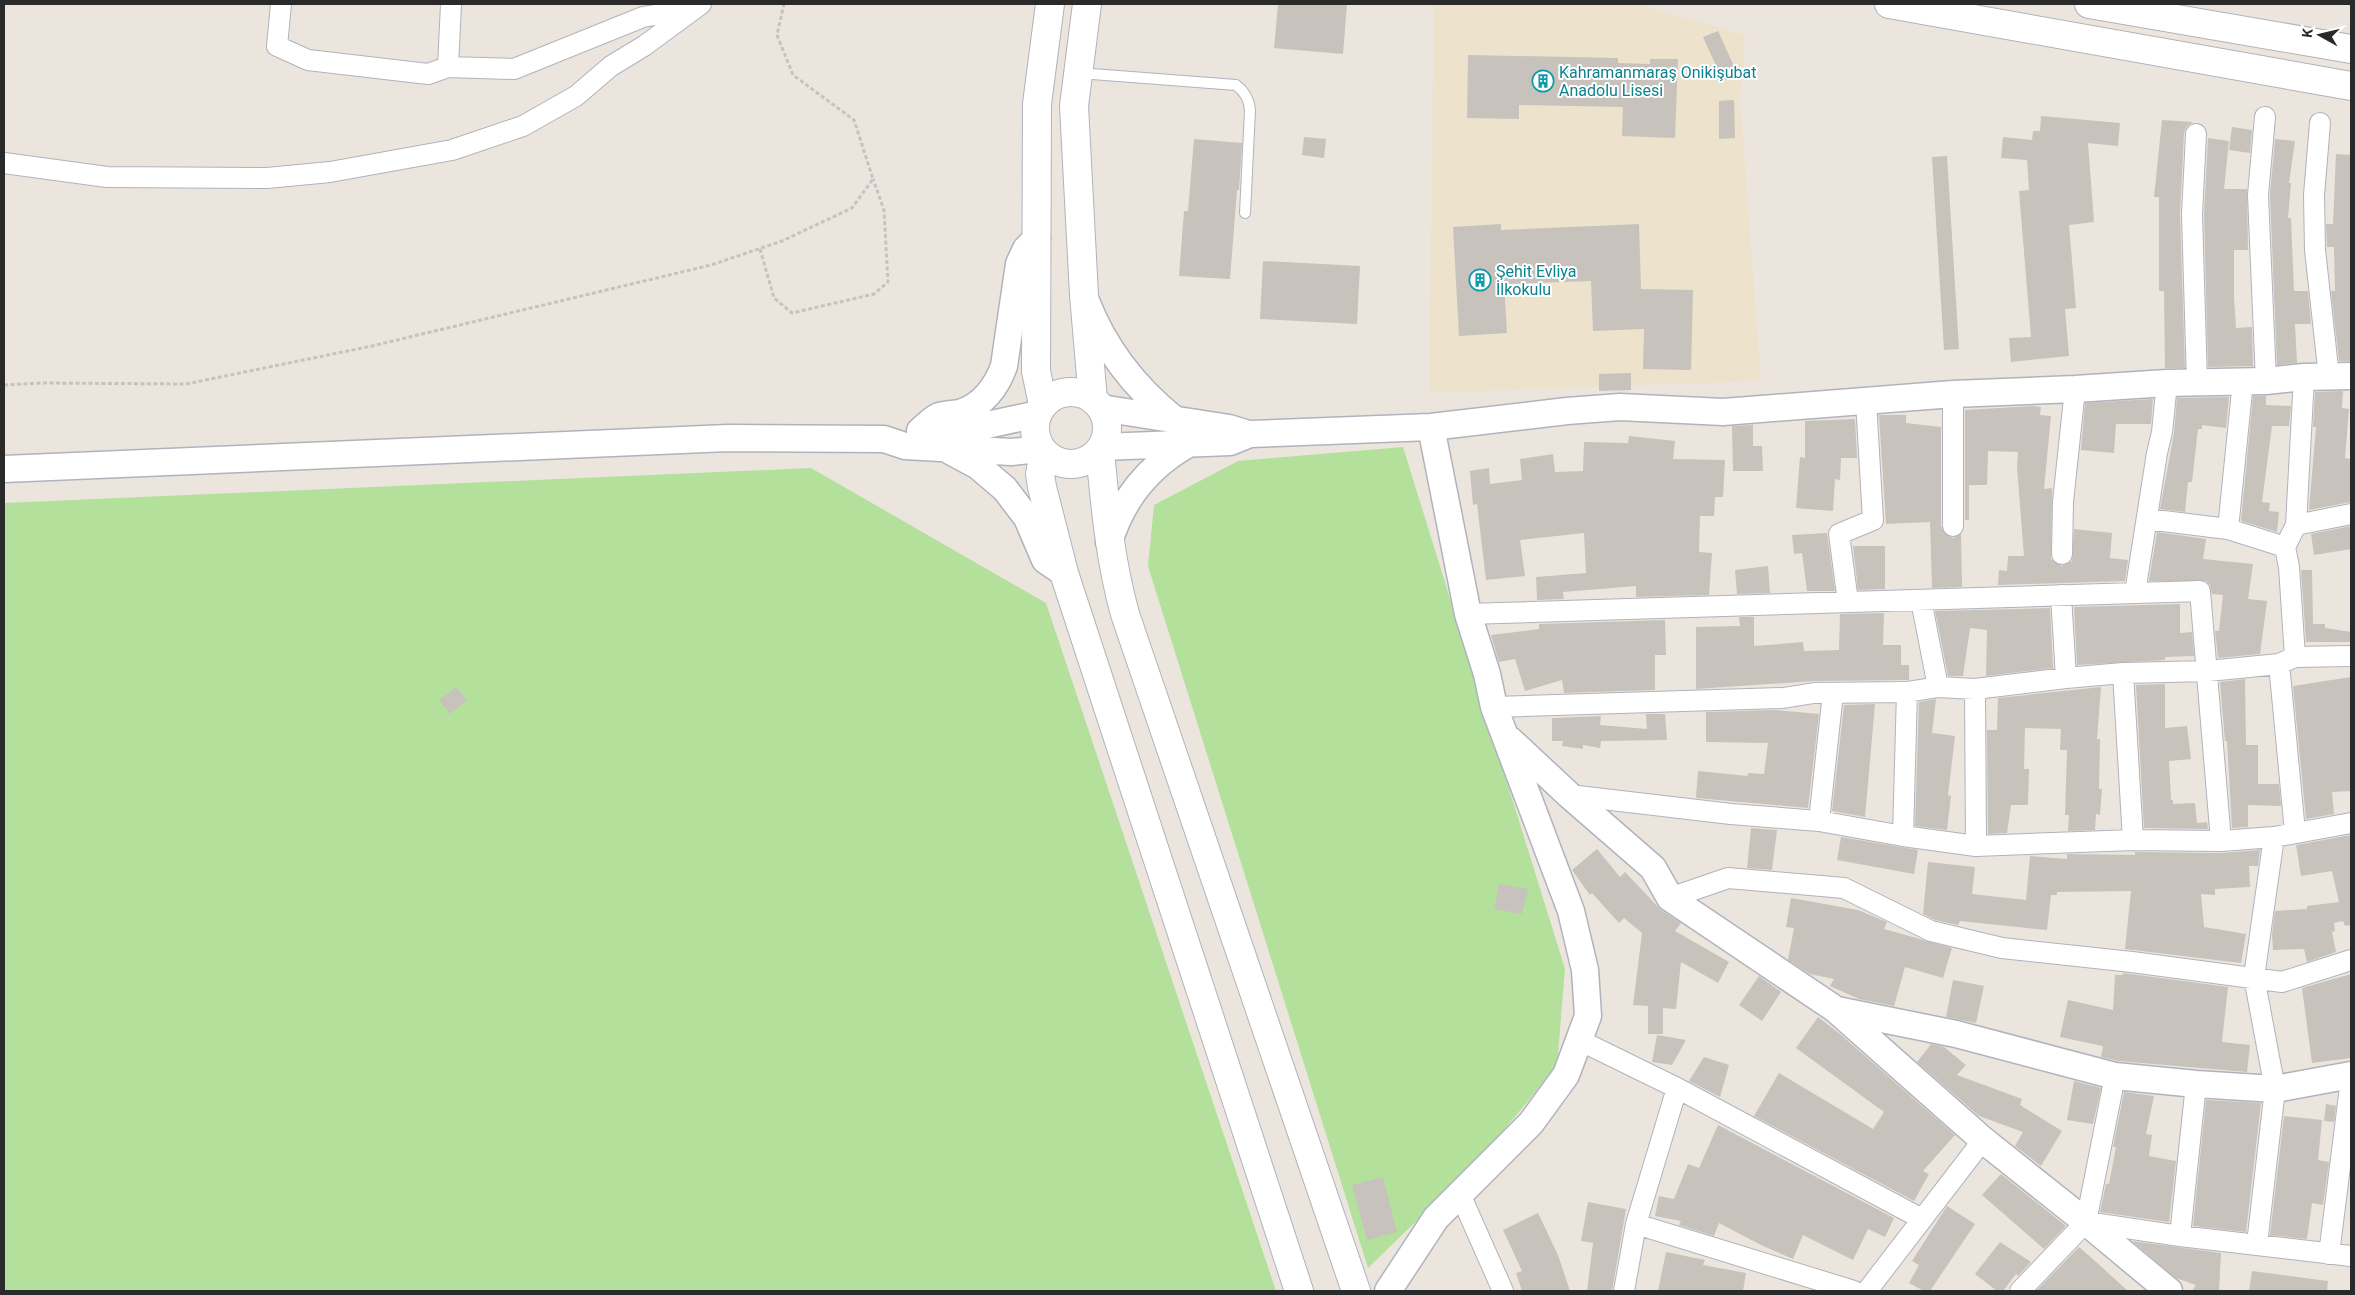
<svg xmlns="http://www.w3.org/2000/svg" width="2355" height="1295" font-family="Roboto,sans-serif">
<rect width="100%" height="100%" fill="#ece5dd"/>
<path fill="#ede2cc" d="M1434,4h203l108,31 -5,62 21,284 -332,12z"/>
<path fill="#b3e09b" d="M1403,447l162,522 -8,97 -78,94 -111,108 -220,-702 6,-61 84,-44z
M811,468l235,135 230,688h-1272v-788z"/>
<path fill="#c7c2bc" d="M1278,4h69l-4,50 -69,-6z
M1718,31l20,44 -15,6 -20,-44z
M1468,55l150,3v5l32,1v-5h28l-3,79 -53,-2 1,-29 -104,-2v14l-52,-1z
M1734,100l1,38 -16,1v-38z
M2041,116l79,7 -2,23 -30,-3 6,79 -25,3 7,83 -11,1 4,47 -58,6 -2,-24 22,-1 -12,-146 10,-1 -2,-30 -26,-2 2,-21 29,3 1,-9h7z
M2162,120l31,2 -7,5 -2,6 -4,81 5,154h-20l-1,-77h-5v-94h-5z
M2232,127l20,3 -2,23 -21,-3z
M1304,137l22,2 -2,19 -22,-3z
M2208,138l21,3 -5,48h23l1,61h-14v47l2,31 16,-1 1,39 -45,1 -4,-152z
M1194,139l48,4 -3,47h-2l-7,89 -51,-3 5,-65h4z
M2275,139l20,2 -6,42h2l-3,35h3l3,73h14l3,33h-16l2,39 -20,2 -7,-170z
M2336,154l15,1v206h-12l-8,-70h4l-1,-44h-7l-1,-23h7z
M1947,156l12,193 -15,1 -12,-193z
M1501,224v6l138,-6 2,65 52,1 -2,80 -48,-1 1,-40 -51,2 -2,-50 -87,3 3,49 -48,3 -6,-109z
M1263,261l97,5 -3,58 -97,-5z
M1631,373v17l-32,1v-17z
M2343,391l-1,17 7,1 -4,49 6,1v43l-42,8 7,-83h-3l2,-35z
M2253,396h13v9l25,1 -2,20h-17l-10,76 8,1 -1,8 10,1 -2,20 -36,-11z
M2229,397l-3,31 -24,-3v4h-4l-6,53h-4l-3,30 -25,-3 14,-76 3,-35z
M2153,399l-2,25h-35l-2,29 -33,-3 4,-47z
M2033,406l8,1 -1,8 11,1 -7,73 8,-1v3l-1,68 10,7 11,-5 2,-32 38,4 -2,25 18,2 -3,21 -127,4 1,-15 8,1 1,-15h16l-7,-89 1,-15 -30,-1 -1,34h-18v35h-4v-110z
M1879,415h27v8l35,4v99l7,10 5,2 8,-4 1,53 -30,1 -2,-66 -44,2z
M1855,419l2,39h-16l-1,22 -5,-1 -2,32 -37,-3 4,-51 5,1v-37z
M1753,425v21h9l1,25h-30l-1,-45z
M1629,436l46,5 -2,18 52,1 -2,37h-8l-1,19h-14l-1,36 13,1 -3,42 -73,2v-11l-73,6 1,7 -27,1 -1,-23 50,-4 -2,-40 -64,7 5,36 -39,4 -9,-76 -4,1 -3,-34 19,-3 1,16 32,-4 -2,-21 33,-5 2,18 28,-1 1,-29 44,1z
M2351,526v23l-37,6 -3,-21z
M2157,532l49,7 -3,20 50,5 -5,35 19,2 -7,53 -42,4 -3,-27h4l4,-36 -11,-1 -2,-9 -4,-4h-57z
M1827,533l8,58h-28l-5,-38 -8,1 -2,-19z
M1853,546h32v43l-27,1z
M1768,566l2,27 -33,1 -2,-24z
M2301,570h11l1,54h12v4l26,4v10h-45z
M2180,604v29l12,-1 2,24 -29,1v3l-88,5 -3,-58z
M2050,608l3,60 -67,8 1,-46 -17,-2 -7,48h-15l-13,-65z
M1884,613l-1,32h18v20h8v15l-95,1 -118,8v-62l44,-1 -1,-9h15v29l49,-4 1,9 35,-1 1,-36z
M1665,620l1,35h-11v35l-91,3 -2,-13 -37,11 -10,-32 -16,3 -8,-27 48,-6v-5z
M2351,677v114l-19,1 2,22 -28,5 -13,-133z
M2245,679l1,66h12v39h21l2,22 -33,-1v22l-16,1 -5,-87h-2l-5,-59z
M2165,684v44l22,-2 4,33 -22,2 2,39h2v4l22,-1 2,20 10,-1 1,7 -64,-1 -8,-143z
M456,687l11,13 -17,14 -11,-14z
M2101,687l-4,52h3l-1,50h3l-2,26 -4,-1 -1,16 -27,1 1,-16h-4l2,-65h-7l1,-21 -36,-1 -1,41h5l-1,36h-17l-4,28 -19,1 -1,-104h10l1,-32z
M1936,699l-4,34 23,3 -7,59 3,1 -4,34 -32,-4 4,-124z
M1875,704l-10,113 -33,-6 12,-106z
M1775,710l44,4 -11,94 -112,-10 2,-27 50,5v-3l16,1 4,-31 -62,-1v-30z
M1646,714h19l2,26 -66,1 -1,7 -17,-3v4l-21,-3 1,-5h-11v-23l49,-2 -1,9 47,4z
M1751,828l26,2 -5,40 -25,-2z
M2351,835v90l-6,1 -2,-5 -9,2 1,8 -3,1 4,20 -29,10 -3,-13 -31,1 -1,-15 3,-24 32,-2v-3l32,-4 -7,-31 -31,5 -5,-31z
M1841,837l77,13 -4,24 -77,-14z
M1597,849l23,28 5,-5 36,38 20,13 -6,8 54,31 -11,21 -37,-21 -5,47 -13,-1v26h-15v-28l-15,-1 9,-72 -18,-15 -5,5 -27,-30 -2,2 -18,-25z
M2260,850l-2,16h-9l1,21 -35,2v6l-14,-1 3,33 42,7 -5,29 -116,-14 6,-58 -74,1v3h-6l-4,35 -87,-9 -2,4 -23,-5 -12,-6 5,-52 47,5 -3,27 54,6 4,-44 37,3v-5l68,1v-3l86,1z
M1499,884l29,5 -6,25 -28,-5z
M1791,898l67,12 29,12 -3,7 68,19 -9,30 -38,-11 -11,39 -35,-7 -29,-13 4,-7 -24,-5 -22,-14 6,-32 -8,-1z
M2123,973l105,14 -6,55 28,3 -3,27 -129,-11 -17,-4 2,-11 -43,-9 8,-37 45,10 2,-35h8z
M2351,974v84l-39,5 -10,-75z
M1759,976l22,16 -19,29 -23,-16z
M1953,980l31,6 -8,37 -30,-6z
M1818,1017l22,17 115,101 -32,36 6,3 -15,27 -160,-85 25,-43 94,56 11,-17 -88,-64z
M1657,1035l29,5 -14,25 -20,-3z
M1931,1044l13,3 22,18 -9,10 65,24 -2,6 42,26 -21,35 -26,-20 8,-14 -44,-16 -62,-54z
M1704,1057l25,8 -9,32 -31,-16z
M2074,1081l27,7 -8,36 -26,-4z
M2124,1092l30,4 -8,38 6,1 -3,21 27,5 -7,61 -69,-10 6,-28h3l7,-37h-3z
M2206,1100l55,3 -15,129 -53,-6z
M2326,1104l10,2 -2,16 -10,-1z
M2284,1116l38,4 -4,40 11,2 -6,43 -11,-2 -5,36 -37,-4z
M1718,1125l176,93 -9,19 -17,-8 -15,31 -50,-25 -10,24 -30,-13 -44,-23 -5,13 -35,-11 2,-4 -26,-5 4,-20 15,3 14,-35 11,4z
M2001,1174l65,52 -22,23 -62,-54z
M1383,1177l14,55 -30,8 -15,-55z
M1588,1202l38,7 -14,82h-25l6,-48 -12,-2z
M1947,1206l28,18 -45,67h-6l-15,-8 10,-18 -7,-4z
M1538,1213l20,42 12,36h-48l-6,-18 6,-2 -19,-41z
M2132,1241l89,12 -2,38h-27l4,-6 -20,-7z
M2000,1242l31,20 -13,14 -2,-2 -13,17h-6l-22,-17z
M2079,1247l16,14 33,30h-92z
M1666,1252l39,8 -2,5 43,8 -3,18h-85z
M2252,1271l76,10 -1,10h-78z"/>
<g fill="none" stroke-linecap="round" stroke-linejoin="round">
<g stroke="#b0b3bd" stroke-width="12">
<path id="service" d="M1079,73l157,12c9,7 13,14 14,25l-5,103"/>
</g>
<g stroke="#b0b3bd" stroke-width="22">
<path id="minor" d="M281,4l-4,42 31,14 120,14 20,-7
M451,4l-3,63 66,2 129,-52 49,-8
M2265,117l-7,78 8,186
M2320,123l-6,72 1,55 14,127
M2196,134l-4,81 5,167
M4,163l103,14 160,1 63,-6 122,-22 71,-24 53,-30 35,-30 33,-20 57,-42
M1953,394v132
M2147,519l81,10 57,18
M2296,525l55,-11
M2228,529l15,-148
M2062,554l1,-52 12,-113
M2135,593l22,-140 5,-21 5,-49
M2061,595l5,83
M1921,600l17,87
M1848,602l-9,-68 34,-14 -7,-119
M1468,614l732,-23 21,250
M2295,657l-6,-90 -4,-20 11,-22 8,-148
M2279,664l16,168
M2123,673l10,167
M1975,689l1,157
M1494,707l289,-9 31,-5 93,-1 31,-5 37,2 91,-11 57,-5 85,-2 71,-7 16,-7 56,-1
M1569,795l162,19 88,7 84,15 73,10 157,-6 88,1 53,-4 77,-14
M1819,821l14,-128
M1903,836l4,-144
M1670,898l58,-20 116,10 87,43 71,17 130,14 150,20 69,-22
M1579,1040l98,48 245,131
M1460,1194l43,97
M2086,1222l94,14 171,20
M1636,1224l218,67
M2180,1236l16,-152
M2257,1244l18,-155 -21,-112 20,-140
M2329,1254l22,-175
M1624,1291l12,-67 41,-136
M1867,1291l116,-151
M2020,1291l66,-69 29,-146"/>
</g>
<g stroke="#b0b3bd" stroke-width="29">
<path id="tertiary" d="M1086,301c19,49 48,86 88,118
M1101,408l128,20 16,5
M933,430h31l74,-16
M920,431c6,-5 12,-12 19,-15 6,-2 14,-2 20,-3 23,-6 38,-27 45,-47l15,-102 7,-15 11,-11
M1102,447l128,-5 20,-8 181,-7 136,-16 53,-4 103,5 230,-18 122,-5 92,-6 99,-2 38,-4 47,-1
M950,451l28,15 27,23 22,29 18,42 19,13
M4,469l724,-31 156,1 21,7 106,6 31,-3
M1109,542c14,-44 39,-75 79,-98
M1510,740l59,55 84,73 17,30 165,111 148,131 103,82 83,69
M1837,1010l119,24 159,42 81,8 79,5 76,-14
M1388,1291l48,-73 95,-95 35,-48 22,-59 -3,-46 -14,-59 -77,-204 -7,-33 -19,-60 -37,-187"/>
</g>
<g stroke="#b0b3bd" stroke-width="30">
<path id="secondary" d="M1087,4l-13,102 10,189 9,105
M1889,4l462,82
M2089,4l262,45
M1035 428a36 36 0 1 1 72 0a36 36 0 1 1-72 0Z
M1043,405l-7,-34 1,-267 13,-100
M1100,450c5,56 10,110 25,164l231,677
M1044,452l-4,22 2,13 22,86 235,718"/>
</g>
<path stroke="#c3c3c3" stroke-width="3" stroke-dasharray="4 2.5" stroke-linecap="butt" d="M760,249l14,49 18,15 82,-19 14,-12 -4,-72 -11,-31
M4,385l37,-2 145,1 186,-38 339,-81 71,-24 70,-33 21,-29 -19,-59 -61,-45 -16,-40 7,-31"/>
<use href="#service" stroke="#fff" stroke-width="10"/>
<use href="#minor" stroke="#fff" stroke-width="20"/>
<use href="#tertiary" stroke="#fff" stroke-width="26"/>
<use href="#secondary" stroke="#fff" stroke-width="28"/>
</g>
<defs>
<g id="building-ring" transform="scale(1.125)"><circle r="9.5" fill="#fff" stroke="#0f9aa8" stroke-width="1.5"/><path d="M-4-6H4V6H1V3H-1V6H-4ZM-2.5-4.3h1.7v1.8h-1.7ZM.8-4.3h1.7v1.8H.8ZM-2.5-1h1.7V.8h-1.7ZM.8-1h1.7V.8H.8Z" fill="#0f9aa8"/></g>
</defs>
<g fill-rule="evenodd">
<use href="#building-ring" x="1543" y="81"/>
<use href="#building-ring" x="1480" y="280"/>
</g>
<g text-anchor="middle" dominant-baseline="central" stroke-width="4" stroke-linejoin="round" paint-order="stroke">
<g font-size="16" fill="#0d838f" stroke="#fff" text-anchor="start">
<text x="1559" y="72">Kahramanmaraş Onikişubat<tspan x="1559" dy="18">Anadolu Lisesi</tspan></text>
<text x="1496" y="271">Şehit Evliya<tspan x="1496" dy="18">İlkokulu</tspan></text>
</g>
</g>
<rect width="2355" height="1295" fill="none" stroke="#2a2a2a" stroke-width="10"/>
<g transform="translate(2320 35) rotate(278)" stroke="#ffffff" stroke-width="4" paint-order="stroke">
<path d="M0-4L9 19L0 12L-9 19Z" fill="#2a2a2a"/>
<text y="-8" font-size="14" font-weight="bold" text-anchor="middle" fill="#2a2a2a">K</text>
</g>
</svg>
